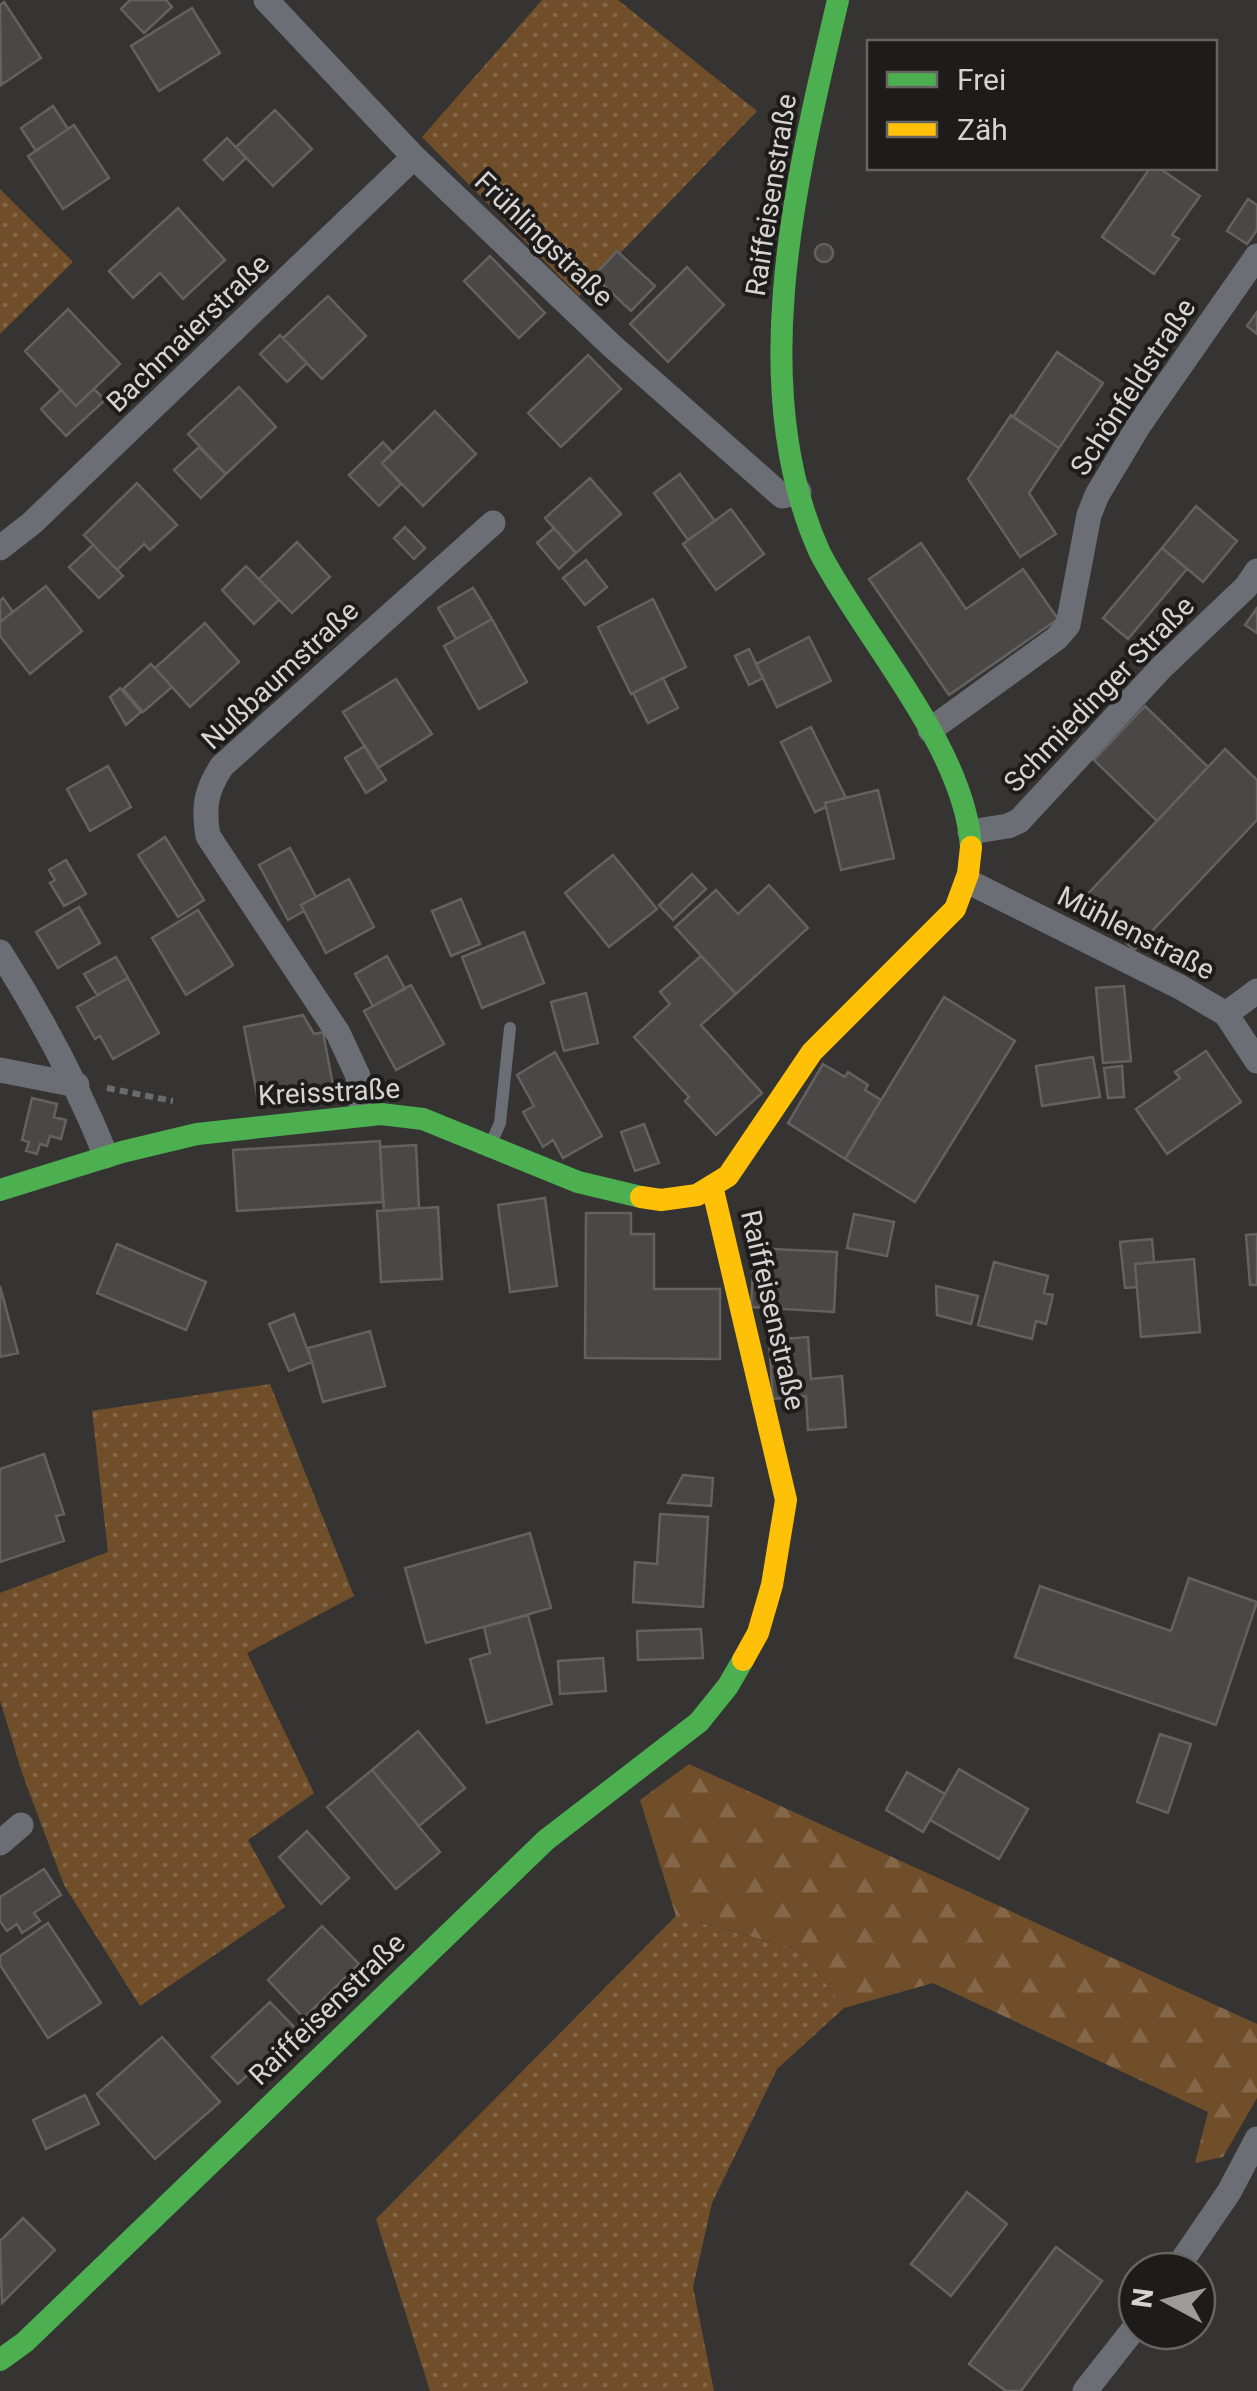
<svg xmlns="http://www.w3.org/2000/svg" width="1257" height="2391" font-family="Roboto,sans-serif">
<defs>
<pattern id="grass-dots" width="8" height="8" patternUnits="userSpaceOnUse" patternTransform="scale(2.5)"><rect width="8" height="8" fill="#714e2a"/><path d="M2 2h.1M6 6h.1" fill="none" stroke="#846748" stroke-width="1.8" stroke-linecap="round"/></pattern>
<pattern id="forest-firs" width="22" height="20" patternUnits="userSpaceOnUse" patternTransform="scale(2.5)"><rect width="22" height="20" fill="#714e2a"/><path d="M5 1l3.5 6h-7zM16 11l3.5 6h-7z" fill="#846748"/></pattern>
</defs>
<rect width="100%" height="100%" fill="#363432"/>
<path fill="url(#grass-dots)" d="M542,0h76l139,111 -178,185 -157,-159z
M0,189l73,73 -73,72z
M270,1384l84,212 -107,57 67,140 -66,47 37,67 -145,99 -76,-121 -42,-112 -22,-73v-107l108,-41 -16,-141z
M676,1916l125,34 43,58 -67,61 -65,134 -19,84 21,104h-284l-54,-172z"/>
<path fill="url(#forest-firs)" d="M689,1764l568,260v74l-34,59 -28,6 13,-51 -275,-129 -89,25 -43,-58 -125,-34 -36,-116z"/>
<path fill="#4a4847" stroke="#636260" stroke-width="2.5" d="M130,0h36l6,7 -28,26 -23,-24z
M4,2l37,56 -40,27 -1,-80z
M192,8l28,45 -61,38 -28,-45z
M53,106l15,23 -32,22 -15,-23z
M275,110l37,39 -39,37 -37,-39z
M74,125l35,53 -46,31 -35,-53z
M227,138l19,20 -23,22 -19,-20z
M1150,168h9l41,28 -28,39 7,4 -25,35 -52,-37z
M1248,199l9,6v25l-10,14 -20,-13z
M178,208l47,52 -42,39 -23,-26 -27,25 -24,-27z
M815 253a9 9 0 1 1 18 0a9 9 0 1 1-18 0Z
M617,251l38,35 -24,25 -37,-35z
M490,256l55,57 -26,25 -55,-57z
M687,267l37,38 -56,57 -38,-38z
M328,296l38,40 -44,43 -39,-41z
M68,309l52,55 -44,42 -51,-55z
M1257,312v22l-10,-8z
M280,335l27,28 -20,19 -27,-28z
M1057,352l46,31 -44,65 -46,-31z
M588,355l33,34 -60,58 -33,-34z
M239,387l37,40 -50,47 -38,-40z
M94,389l11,11 -39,36 -25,-27 20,-19 15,16z
M435,411l41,43 -53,52 -41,-43z
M1011,415l48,33 -30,45 27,41 -36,23 -52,-78z
M383,442l10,11 -11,10 19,21 -22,22 -30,-31z
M199,447l27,27 -25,24 -27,-28z
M680,474l35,47 -27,19 -34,-47z
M590,478l31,36 -45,39 -31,-35z
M137,483l40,42 -27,25 -6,-6 -27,26 -33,-35z
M1196,506l41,35 -34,41 -41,-34z
M731,509l33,45 -48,36 -33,-46z
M405,527l20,21 -11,11 -20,-21z
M554,528l22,25 -17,16 -22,-26z
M297,542l33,35 -38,36 -33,-34z
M921,543l45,66 57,-40 35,50 -109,76 -80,-116z
M93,545l30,31 -24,22 -30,-31z
M1162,548l25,21 -59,70 -25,-21z
M586,560l21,27 -22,18 -22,-27z
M246,566l33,34 -25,24 -32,-34z
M46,586l36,45 -52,43 -30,-38v-14z
M473,588l19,31 -36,20 -18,-31z
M3,598l10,14 -13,10v-21z
M653,599l33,68 -55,27 -33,-67z
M1257,608v25l-12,-8z
M492,619l35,63 -48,27 -35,-63z
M205,623l34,39 -49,45 -35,-39z
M809,637l22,44 -54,26 -21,-43z
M749,649l14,29 -14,7 -14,-29z
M151,664l21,23 -29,25 -20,-23z
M663,678l15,30 -30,15 -15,-30z
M396,679l36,55 -54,34 -35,-56z
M120,688l21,24 -15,13 -16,-28z
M1145,706l63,61 -51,54 -63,-61z
M811,727l35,71 -21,5 1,4 -11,5 -34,-70z
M365,746l21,34 -20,13 -21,-35z
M1225,749l32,31v40l-123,130 -52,-50z
M108,766l23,41 -41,24 -23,-42z
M878,790l16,68 -53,12 -16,-67z
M165,837l39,63 -26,17 -40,-62z
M290,848l26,49 -15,8 3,6 -16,9 -29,-55z
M613,855l44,54 -48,38 -44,-54z
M66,860l20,34 -22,12 -14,-23 5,-3 -6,-10z
M692,874l14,15 -33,31 -14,-15z
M349,879l25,48 -48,26 -25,-48z
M769,885l39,43 -72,66 -61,-67 41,-37 22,24z
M461,899l19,45 -29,12 -19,-45z
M79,907l21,36 -42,25 -22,-36z
M198,910l35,55 -47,30 -34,-57z
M524,932l20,51 -62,25 -20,-51z
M387,956l18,33 -32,17 -18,-32z
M701,956l35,38 -35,31 61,68 -46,42 -31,-34 4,-4 -55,-60 36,-33 -10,-12z
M116,957l12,21 -31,17 -13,-21z
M128,978l31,55 -46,26 -13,-23 -5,3 -18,-32z
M411,985l33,59 -48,26 -32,-59z
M1124,986l7,75 -28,2 -7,-75z
M586,993l12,50 -34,8 -13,-49z
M944,997l71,44 -100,161 -70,-43z
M303,1015l11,19 9,-2 11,59 -75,14 -15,-78z
M1206,1051l35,51 -74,52 -31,-45 44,-31 -5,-6z
M555,1052l47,84 -39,22 -10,-18 -10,7 -20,-35 11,-6 -17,-31z
M1093,1057l7,40 -58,9 -6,-40z
M823,1064l22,13 3,-5 20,13 -3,5 16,10 -36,59 -57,-36z
M1122,1066l2,31 -16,1 -4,-30z
M32,1098l25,6 -3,13 12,3 -5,19 -11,-3 -3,10 -7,-2 -3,10 -11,-3 3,-9 -7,-2z
M644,1124l15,39 -24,8 -14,-39z
M380,1141l3,61 -146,9 -4,-61z
M416,1145l3,63 -35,3 -4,-64z
M545,1198l12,88 -47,6 -12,-87z
M438,1207l4,72 -61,3 -4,-71z
M586,1213h45v21h23v55h66v70l-135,-1z
M854,1214l40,8 -7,34 -40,-8z
M1257,1234v51h-7l-4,-50z
M1152,1239l2,23 -19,2 2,23 -12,1 -5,-46z
M117,1244l89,38 -20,48 -89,-37z
M754,1248l83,4 -3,60 -83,-5z
M1194,1259l6,73 -59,5 -6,-73z
M994,1262l54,14 -4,17 9,2 -7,29 -10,-3 -4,18 -54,-14z
M0,1286l18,67 -18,4z
M936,1286l42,10 -7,28 -34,-9z
M294,1314l18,48 -23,9 -20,-47z
M370,1331l15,55 -62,16 -15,-54z
M808,1337l3,42 31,-3 4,51 -38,3 -2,-34 -33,3 -4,-59z
M44,1454l20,60 -8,2 8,25 -64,21v-93z
M683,1475l30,3 -2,28 -43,-3z
M660,1514l48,3 -5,90 -70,-5 2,-40 22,2z
M530,1533l21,75 -125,35 -21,-75z
M1189,1578l68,24 -41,123 -201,-68 25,-71 131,45z
M528,1615l24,89 -65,19 -17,-64 20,-6 -6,-26z
M701,1629l2,29 -65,2 -1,-29z
M603,1658l3,33 -46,3 -2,-33z
M418,1731l47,57 -46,38 -47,-56z
M1160,1734l31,10 -23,69 -31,-11z
M959,1769l69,40 -29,50 -69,-39z
M372,1770l68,82 -44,37 -69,-82z
M907,1772l38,22 -22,38 -37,-22z
M307,1831l42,47 -28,26 -42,-47z
M44,1869l17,26 -27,18 6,8 -18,12 -5,-9 -10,7 -7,-10v-24z
M48,1923l53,80 -53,35 -48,-73v-9z
M322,1926l37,38 -55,54 -36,-38z
M270,2002l26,27 -58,55 -26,-27z
M162,2037l58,65 -65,57 -58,-65z
M85,2095l14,29 -53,25 -13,-29z
M967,2192l40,32 -56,72 -40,-32z
M23,2218l32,32 -53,53 -2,-62z
M1056,2247l46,34 -81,110h-15l-37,-27z"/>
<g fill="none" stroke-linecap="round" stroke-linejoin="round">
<path stroke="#6a6b6e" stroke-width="6" stroke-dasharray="8 5" stroke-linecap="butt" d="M107,1088l66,13"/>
<path stroke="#6b6e74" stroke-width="12" d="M491,1143l9,-20 10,-95"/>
<path stroke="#6b6e74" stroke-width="25" d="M266,0l148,157 198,189 170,150 17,-4
M0,548l32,-25 382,-366
M930,730l127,-92 11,-13 21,-110 8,-20 42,-70 118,-169
M970,832l38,-6 11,-5 142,-153 85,-81 11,-16
M967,881l213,106 46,27 31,47
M0,952c42,66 77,132 106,204
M1226,1014l31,-23
M0,1070l77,15
M362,1114l-4,-38 -20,-43 -130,-197c-5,-29 -2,-46 14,-70l271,-243
M0,1843l21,-18
M1175,2271l54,-79 28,-53
M1085,2391l52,-66"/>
<path stroke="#4caf50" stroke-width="22" d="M838,0c-40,172 -95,384 -18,553 45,87 145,195 151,294
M0,1190l122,-38 75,-18 184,-20 42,5 155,63 63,15
M0,2360l25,-18 521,-502 153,-118 29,-36 15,-26"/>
<path stroke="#ffc107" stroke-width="22" d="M713,1190l73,310 -14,85 -14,48 -15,27
M641,1197l20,3 36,-5 31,-19 84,-124 143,-143 13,-35 3,-27"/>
</g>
<g text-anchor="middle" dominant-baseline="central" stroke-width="8" stroke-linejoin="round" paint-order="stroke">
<g font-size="28" fill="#d6d3d2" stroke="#1d1c1a">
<text transform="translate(771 195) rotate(-81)">Raiffeisenstraße</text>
<text transform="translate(544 239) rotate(44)">Frühlingstraße</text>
<text transform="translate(188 333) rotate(-44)">Bachmaierstraße</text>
<text transform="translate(1133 387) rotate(-57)">Schönfeldstraße</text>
<text transform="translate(280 675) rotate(-43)">Nußbaumstraße</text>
<text transform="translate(1099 694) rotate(-46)">Schmiedinger Straße</text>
<text transform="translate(1136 933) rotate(27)">Mühlenstraße</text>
<text transform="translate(329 1092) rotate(-3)">Kreisstraße</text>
<text transform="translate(773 1310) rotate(77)">Raiffeisenstraße</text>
<text transform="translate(327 2009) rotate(-44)">Raiffeisenstraße</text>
</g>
</g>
<rect x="867" y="40" width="350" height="130" fill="#1d1c1a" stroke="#676564" stroke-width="2.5"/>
<rect x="887" y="72" width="50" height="15" fill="#4caf50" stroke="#676564" stroke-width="2.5"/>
<text x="957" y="90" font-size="30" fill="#d6d3d2">Frei</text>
<rect x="887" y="122" width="50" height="15" fill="#ffc107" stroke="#676564" stroke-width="2.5"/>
<text x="957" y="140" font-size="30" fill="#d6d3d2">Zäh</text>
<g transform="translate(1167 2301) rotate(277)"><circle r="48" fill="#1d1c1a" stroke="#676564" stroke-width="2.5"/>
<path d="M0-8L18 38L0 25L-18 38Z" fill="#9e9b9a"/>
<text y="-15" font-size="28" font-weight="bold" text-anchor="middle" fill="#d6d3d2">N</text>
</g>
</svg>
